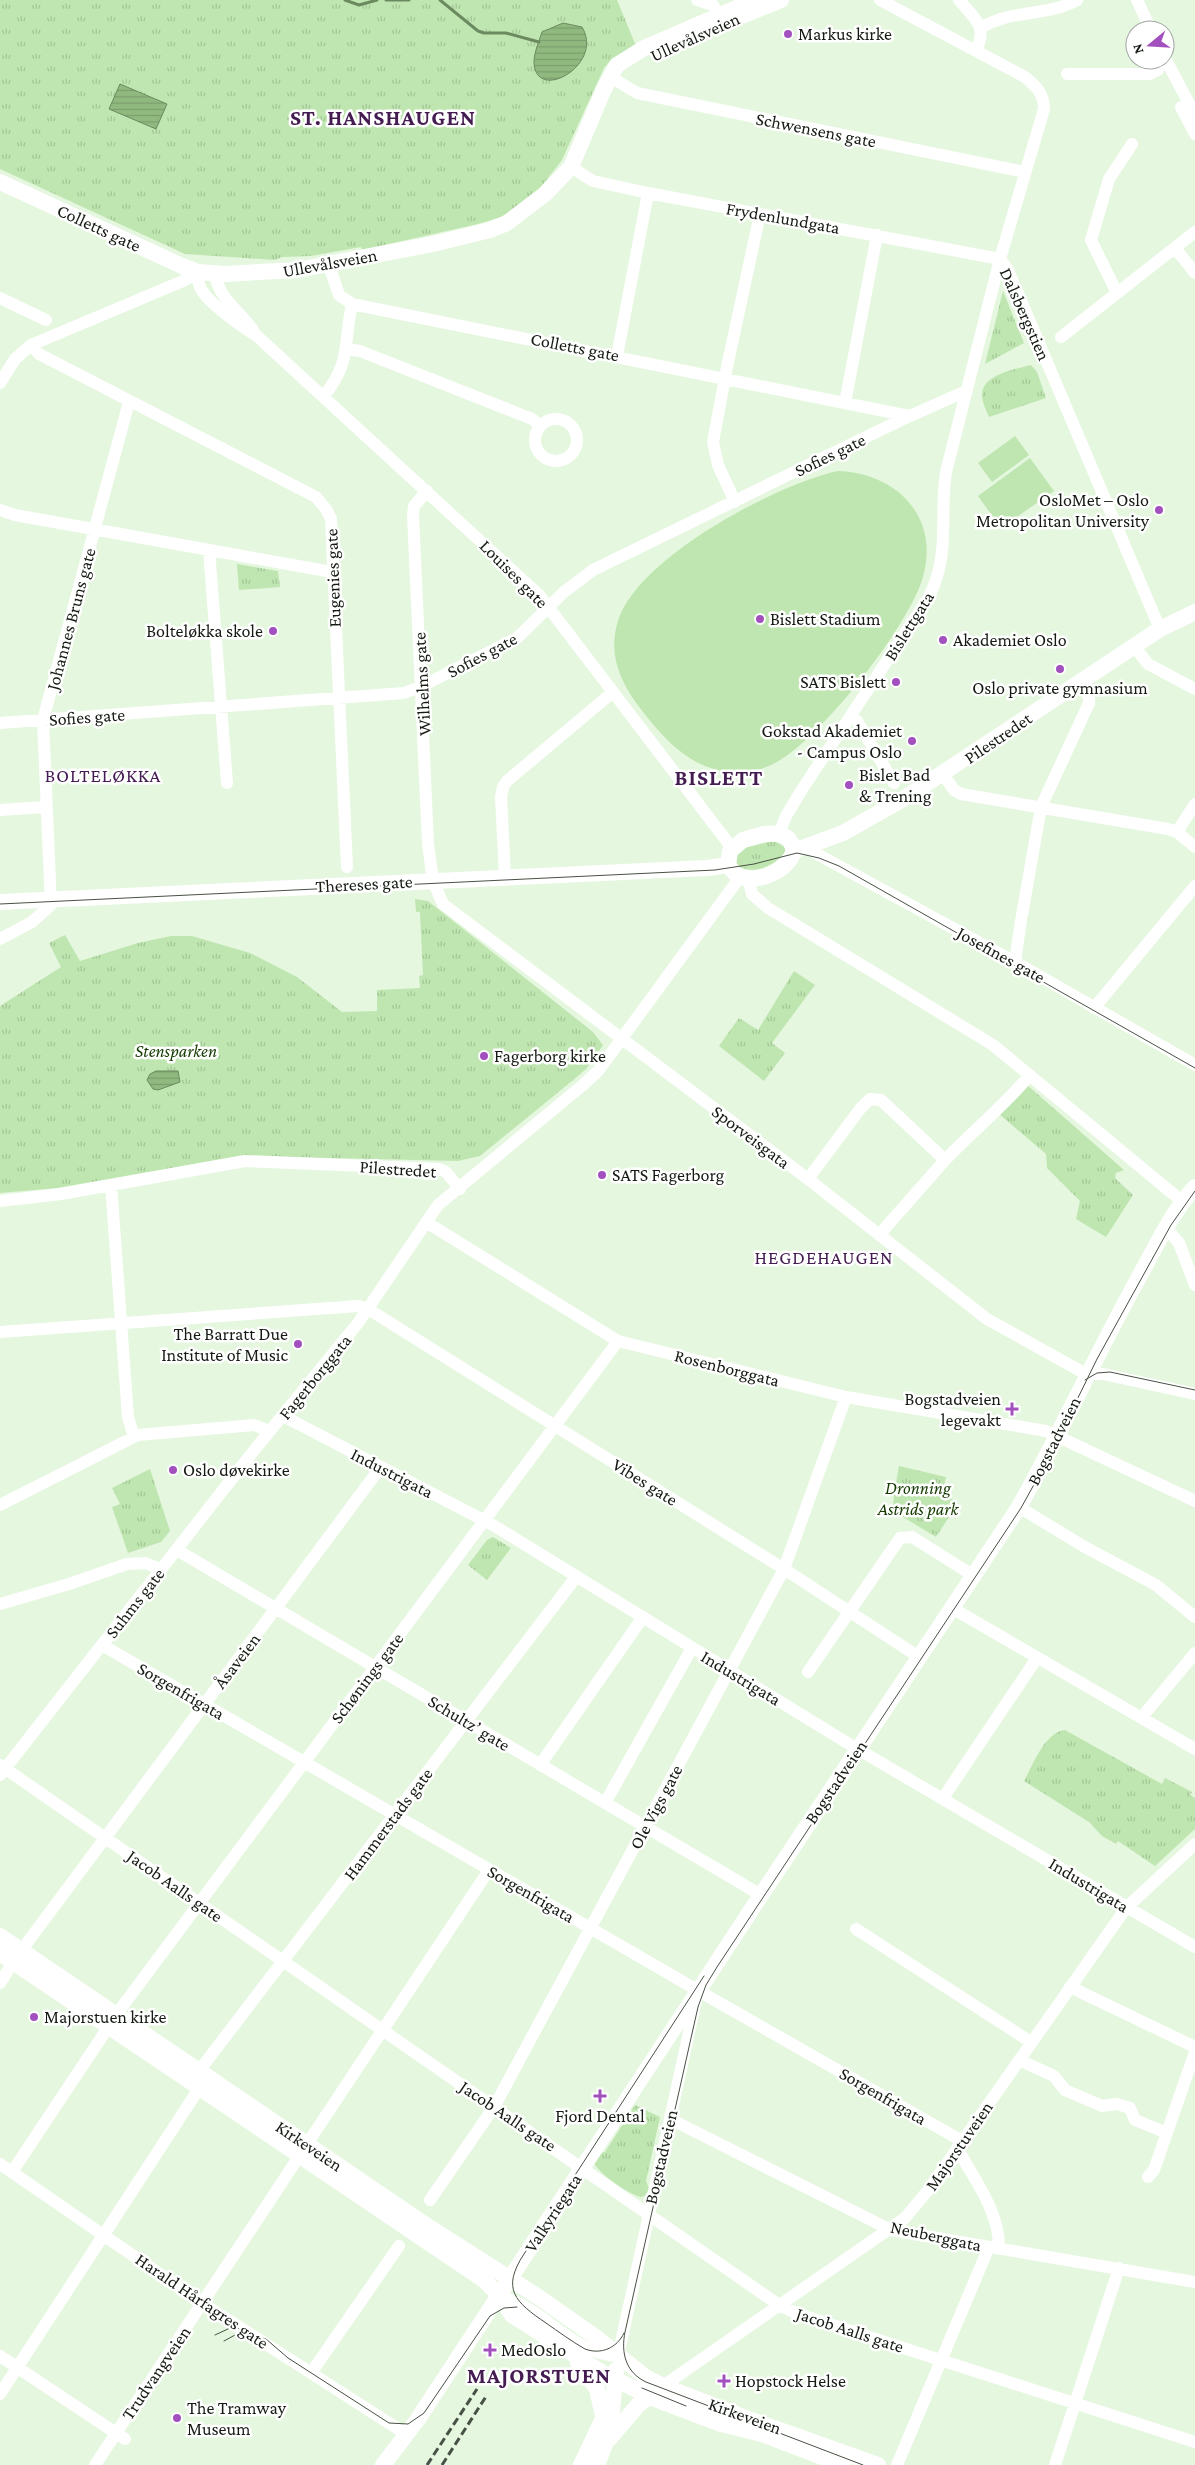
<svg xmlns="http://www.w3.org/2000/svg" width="1195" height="2465" font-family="'Crimson Pro',serif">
<defs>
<pattern id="grass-tufts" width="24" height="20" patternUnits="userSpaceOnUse" patternTransform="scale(1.25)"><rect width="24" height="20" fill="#bfe6b0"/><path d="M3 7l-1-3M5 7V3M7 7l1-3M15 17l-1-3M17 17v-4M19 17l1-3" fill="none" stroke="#a3c596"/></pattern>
<pattern id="water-rules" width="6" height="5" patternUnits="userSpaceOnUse" patternTransform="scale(1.25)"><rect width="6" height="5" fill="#90b97f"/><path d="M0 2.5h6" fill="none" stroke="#7b9e6d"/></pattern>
</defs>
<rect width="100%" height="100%" fill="#e5f7df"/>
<path fill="url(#grass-tufts)" d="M0,0h617l19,46 -27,16 -5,6 -42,92 -21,27 -29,23 -11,7 -23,7 -116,26 -1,-3 -50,9 -29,1 -7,3 -90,-6 -185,-85z
M1003,291l21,52 -39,21z
M1031,365l6,7 9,26 -57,19c-3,-7 -7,-15 -7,-23 1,-20 34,-25 49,-29z
M237,564l41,7 2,16 -41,3z
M769,842h7l9,5v5c-10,14 -33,24 -48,13l-2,-8 9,-9z
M415,899l13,2 165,131 10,13 -17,24 -14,12 -92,75 -22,5 -218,-5 -183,32 -57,5v-187l61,-39 -12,-24 16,-8 15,26 58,-18 33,-7h21l58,17 47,24 45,35 35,-1v-21l43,-2 -1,-12 4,-1 -3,-63h-4z
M794,971l21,14 -43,58 13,10 -21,28 -45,-35 20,-28 19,12z
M1026,1084l98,86 -8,3 -1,5 18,17 -27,42 -30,-18 4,-18 -33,-33 -1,-14 -47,-40z
M899,1466l47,11 -4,16 16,10 -22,34 -43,-26 1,-17z
M150,1469l20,62 -9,11 -33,11 -16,-46 8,-3 -8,-16z
M493,1537l18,11 -24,32 -19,-15 19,-25z
M1065,1730l97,54 3,-6 27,14 -2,3 5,3v31l-40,37 -37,-25 -2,3 -14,-8 -13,-14 -65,-41c9,-16 21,-49 41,-51z
M635,2105l25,12 -14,64 3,7 -4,8 -4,1c-11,-2 -45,-25 -47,-35l6,-9 5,-1z"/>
<path fill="#bfe6b0" d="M1015,436l14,19 -37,27 -14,-19z
M1030,458l24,33 -53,37 -23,-32z
M838,471c58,2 102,45 85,106 -14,49 -104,165 -150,187 -17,9 -41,11 -59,5 -32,-9 -55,-36 -74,-61 -21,-27 -33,-56 -21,-90 22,-62 158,-134 219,-147z
M942,1495l14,8 -19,29 -13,-8z"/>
<path fill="url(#water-rules)" stroke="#6b8a5f" d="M563,23l19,4c23,38 -47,77 -48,35 0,-9 5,-21 8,-30z
M120,84l47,20 -11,25 -47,-20z
M156,1071h22l2,11 -22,8 -5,-1 -6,-9 3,-6z"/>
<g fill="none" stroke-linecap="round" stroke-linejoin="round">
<path stroke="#6b8a5f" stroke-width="3" d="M345,0l14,5 18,-5
M386,0h23
M440,0l38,31 6,2h22l33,9"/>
<path stroke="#fff" stroke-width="12" d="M697,0l16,5 10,19
M959,0c16,19 29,26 17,51
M1137,0l14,30
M981,28c29,-19 66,-11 96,-28
M1165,58l30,57
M1067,74h83l8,-4
M611,77l26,16 388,79
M1181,107l14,27
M571,167l22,14 55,12 352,66
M1175,248l20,25
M1000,259l8,11 152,359
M329,265l10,30 13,9 557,112
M198,272c0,5 0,11 2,15 5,14 44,41 57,49l282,259 193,253
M215,274c4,25 24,36 38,56
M1117,293l-26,-53 18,-61 23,-35
M0,298l46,22
M1061,337l134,-105
M31,345l8,9 277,143 10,12 5,10 16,348
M347,349l13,2 172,68 8,6
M617,356l31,-163
M0,383l15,-24 16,-14 152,-64 15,-9
M323,397c29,-35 20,-53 29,-93
M845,403l32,-168
M535 440a21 21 0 1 1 42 0a21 21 0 1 1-42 0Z
M427,491l-13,15 -1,9 15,329 5,37 10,23 365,275 179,140 99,55h17l92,20
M735,502l-17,-37 -5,-23 14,-75 33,-153
M0,510l15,5 317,57
M209,550l18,233
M1134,646l14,18 47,25
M850,717l7,4 37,62
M0,723l404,-30 18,-7 95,-48 47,-46 29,-22 308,-150 65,-29
M943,774l11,16 7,4 207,35 9,3 18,15
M0,810l46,-3
M1177,832l18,-28
M779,834l7,-18 15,-25 128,-194c22,-46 10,-78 17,-125l54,-213 44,-150c0,-15 -8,-23 -19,-32l-145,-77
M806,848l209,114 180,103
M505,877l-4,-80 2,-10 4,-6 106,-89
M748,878l4,16 16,14 225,137 190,157
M1022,915l19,-108 48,-104v-5l-9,-15
M0,939l32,-17 19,-17 -8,-185 86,-318
M1015,962l6,-42
M1094,1008l101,-122
M945,1160c28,-29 59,-54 85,-85
M808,1179l52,-70 10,-10 11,1 64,60 -66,75
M111,1185l17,232 6,20
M0,1201l61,-7 184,-33 194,8 7,3 14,17
M426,1222l192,119 228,56 200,34 149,70
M1166,1228l13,15 16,42
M0,1332l358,-26 10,3 416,260 135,88
M283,1416l210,109 356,219 346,203
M0,1505l138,-70 116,-10 16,6
M1019,1507l64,39 73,39 39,32
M177,1550l584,345
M0,1604l69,-20 58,-20 18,-1 16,6
M952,1608l243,141
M102,1645l595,345 265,151
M808,1672l92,-134 12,-1 62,39
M1142,1717l53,-64
M0,1765l779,540 19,9 397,128
M540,1765l103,-148
M0,1775l256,-327 102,-125 80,-118 145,-120 15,-14 142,-194
M943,1798l94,-140
M605,1803l87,-155
M856,1929l175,113
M21,1951l359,-483
M0,1983l14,-22
M1070,1987l125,60
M116,2015l502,-674
M1019,2060l35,16 11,14 37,16 15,-2 13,4 5,12 32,13
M199,2071l377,-494
M670,2119l221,111 304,52
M307,2144l182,-274
M957,2148c17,31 43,64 42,101
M0,2164l202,139 204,131
M12,2172l97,-146
M1148,2177l6,-7 41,-118
M430,2200l64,-93 290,-538 62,-172
M499,2296c10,3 19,6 28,12 29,17 55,47 91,48l79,-360
M0,2356l125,83
M311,2373l88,-127
M663,2386l242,-168 24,-29 197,-281 69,-64
M0,2394l200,-307
M95,2465l205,-310
M897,2465l92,-218
M1055,2465l64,-197"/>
<path stroke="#fff" stroke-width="16" d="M744,15l37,-15
M0,182l182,84 16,6 26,2 73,-4 136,-26 57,-14 17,-7 38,-29 26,-27 33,-78 13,-24 27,-17 111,-48
M764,834c15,-2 27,1 30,17 -6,19 -35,33 -55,25 -5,-2 -8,-7 -11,-11l2,-14 13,-11z
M794,851l49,-18 62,-35 255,-169 35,-17
M0,902l707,-34 21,-3
M0,1936l429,291 108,69 60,42 47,38 19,10 80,31 135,48
M0,1953l484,327 11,11 17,24 92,59 56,27 61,23 41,10 81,31
M578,2363l19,26 6,27
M610,2438l28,-33 20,-15
M383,2465l35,-46 328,-501 273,-411c42,-75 78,-154 120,-230 17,-30 32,-64 56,-90
M581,2465l26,-55
M597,2465l13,-33 6,-62"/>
<path stroke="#485145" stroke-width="1" d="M0,904l715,-34 39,-6 43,-11 22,5 20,8 356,202
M1085,1380l12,-7 13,-1 85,18
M624,2333c-7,15 -23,22 -39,16 -14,-8 -26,-17 -39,-26 -31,-21 -45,-34 -22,-69l180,-278
M215,2335l15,-7 19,1
M224,2341l11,-6 10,-2 21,6 22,19 101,65 19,1 16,-11 66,-97 14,-8 13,-1
M642,2388l44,18
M863,2465l-217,-83c-21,-10 -25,-30 -21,-50l73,-325 8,-22 11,-18 304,-459 26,-47 50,-102 74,-134 24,-34"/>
<path stroke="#485145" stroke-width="3" stroke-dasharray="8 4" stroke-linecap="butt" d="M427,2465l50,-76
M442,2465l45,-70"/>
</g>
<g fill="#a350bf" stroke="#fff" stroke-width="2">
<circle cx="788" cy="34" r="5"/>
<circle cx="1159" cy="510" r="5"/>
<circle cx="760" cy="619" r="5"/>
<circle cx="273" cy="631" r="5"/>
<circle cx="943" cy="640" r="5"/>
<circle cx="1060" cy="669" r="5"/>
<circle cx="896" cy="682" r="5"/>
<circle cx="912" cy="741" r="5"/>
<circle cx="849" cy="785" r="5"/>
<circle cx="484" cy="1056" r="5"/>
<circle cx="602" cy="1175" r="5"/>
<circle cx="298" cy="1344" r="5"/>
<path d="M1009.5 1401.5h5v5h5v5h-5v5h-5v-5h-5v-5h5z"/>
<circle cx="173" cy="1470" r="5"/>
<circle cx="34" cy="2017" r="5"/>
<path d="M597.5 2088.5h5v5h5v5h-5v5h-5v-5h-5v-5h5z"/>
<path d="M487.5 2342.5h5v5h5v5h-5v5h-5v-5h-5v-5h5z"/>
<path d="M721.5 2373.5h5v5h5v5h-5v5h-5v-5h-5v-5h5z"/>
<circle cx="177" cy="2418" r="5"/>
</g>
<g text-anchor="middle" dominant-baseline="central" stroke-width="5" stroke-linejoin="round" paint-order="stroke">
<g font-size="18" fill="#151b13" stroke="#fff" text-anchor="start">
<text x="798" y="34">Markus kirke</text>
<text x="1149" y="500" text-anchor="end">OsloMet – Oslo<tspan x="1149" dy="21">Metropolitan University</tspan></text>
<text x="770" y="619">Bislett Stadium</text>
<text x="263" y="631" text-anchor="end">Bolteløkka skole</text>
<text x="953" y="640">Akademiet Oslo</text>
<text x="886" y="682" text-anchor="end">SATS Bislett</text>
<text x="1060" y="688" text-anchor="middle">Oslo private gymnasium</text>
<text x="902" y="731" text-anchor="end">Gokstad Akademiet<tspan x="902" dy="21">- Campus Oslo</tspan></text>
<text x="859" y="775">Bislet Bad<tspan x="859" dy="21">&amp; Trening</tspan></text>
<text x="494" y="1056">Fagerborg kirke</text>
<text x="612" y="1175">SATS Fagerborg</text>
<text x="288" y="1334" text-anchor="end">The Barratt Due<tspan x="288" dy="21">Institute of Music</tspan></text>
<text x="1001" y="1399" text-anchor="end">Bogstadveien<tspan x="1001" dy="21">legevakt</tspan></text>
<text x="183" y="1470">Oslo døvekirke</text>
<text x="44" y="2017">Majorstuen kirke</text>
<text x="600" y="2116" text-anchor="middle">Fjord Dental</text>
<text x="501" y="2350">MedOslo</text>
<text x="735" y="2381">Hopstock Helse</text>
<text x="187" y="2408">The Tramway<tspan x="187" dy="21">Museum</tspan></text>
</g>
<g font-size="18" fill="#151b13" stroke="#fff">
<text transform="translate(695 37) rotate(-24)">Ullevålsveien</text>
<text transform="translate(816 130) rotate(11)">Schwensens gate</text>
<text transform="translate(783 218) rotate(10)">Frydenlundgata</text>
<text transform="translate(99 228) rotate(25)">Colletts gate</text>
<text transform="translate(330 263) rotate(-10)">Ullevålsveien</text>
<text transform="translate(1025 314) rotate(66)">Dalsbergstien</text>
<text transform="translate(575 347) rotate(11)">Colletts gate</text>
<text transform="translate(830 455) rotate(-26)">Sofies gate</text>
<text transform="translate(514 574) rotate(45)">Louises gate</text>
<text transform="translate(333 578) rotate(-92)">Eugenies gate</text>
<text transform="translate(71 619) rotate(-75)">Johannes Bruns gate</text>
<text transform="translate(909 626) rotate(-58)">Bislettgata</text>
<text transform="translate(482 655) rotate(-28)">Sofies gate</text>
<text transform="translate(422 684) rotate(-93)">Wilhelms gate</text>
<text transform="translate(87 717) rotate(-4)">Sofies gate</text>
<text transform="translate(998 738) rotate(-34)">Pilestredet</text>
<text transform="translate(364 884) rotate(-3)">Thereses gate</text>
<text transform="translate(1001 955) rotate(29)">Josefines gate</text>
<text transform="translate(751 1137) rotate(37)">Sporveisgata</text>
<text transform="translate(398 1169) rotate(4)">Pilestredet</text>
<text transform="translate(727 1368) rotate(14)">Rosenborggata</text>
<text transform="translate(315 1377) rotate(-51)">Fagerborggata</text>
<text transform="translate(1054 1441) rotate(-63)">Bogstadveien</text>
<text transform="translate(392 1473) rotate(27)">Industrigata</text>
<text transform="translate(645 1482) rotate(32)">Vibes gate</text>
<text transform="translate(135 1603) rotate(-52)">Suhms gate</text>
<text transform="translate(237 1661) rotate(-53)">Åsaveien</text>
<text transform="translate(367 1678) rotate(-53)">Schønings gate</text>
<text transform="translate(741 1678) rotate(31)">Industrigata</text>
<text transform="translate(181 1691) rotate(30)">Sorgenfrigata</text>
<text transform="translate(469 1723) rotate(31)">Schultz’ gate</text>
<text transform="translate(836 1782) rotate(-56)">Bogstadveien</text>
<text transform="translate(656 1807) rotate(-62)">Ole Vigs gate</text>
<text transform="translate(388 1824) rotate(-53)">Hammerstads gate</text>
<text transform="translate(1089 1885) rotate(31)">Industrigata</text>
<text transform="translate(175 1886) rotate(35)">Jacob Aalls gate</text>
<text transform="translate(531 1894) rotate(30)">Sorgenfrigata</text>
<text transform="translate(883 2096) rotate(30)">Sorgenfrigata</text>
<text transform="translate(508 2116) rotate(34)">Jacob Aalls gate</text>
<text transform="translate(309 2146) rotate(34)">Kirkeveien</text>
<text transform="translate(959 2146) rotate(-55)">Majorstuveien</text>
<text transform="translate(661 2157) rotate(-77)">Bogstadveien</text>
<text transform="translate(553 2213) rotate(-57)">Valkyriegata</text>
<text transform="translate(936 2236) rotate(12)">Neuberggata</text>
<text transform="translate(202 2301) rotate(34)">Harald Hårfagres gate</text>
<text transform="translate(850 2330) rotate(18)">Jacob Aalls gate</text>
<text transform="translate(156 2373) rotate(-56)">Trudvangveien</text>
<text transform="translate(745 2416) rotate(20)">Kirkeveien</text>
</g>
<g font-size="18" font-style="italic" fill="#153b00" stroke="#fff">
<text x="176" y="1051">Stensparken</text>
<text x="918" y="1488">Dronning<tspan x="918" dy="21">Astrids park</tspan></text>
</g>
<g font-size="19" letter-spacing="1" fill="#441c51" stroke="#fff">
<text x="103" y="775">BOLTELØKKA</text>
<text x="824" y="1257">HEGDEHAUGEN</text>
</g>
<g font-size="22" font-weight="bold" letter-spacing="1" fill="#441c51" stroke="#fff">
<text x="383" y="117">ST. HANSHAUGEN</text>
<text x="719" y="777">BISLETT</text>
<text x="539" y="2375">MAJORSTUEN</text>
</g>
</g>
<g transform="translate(1150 45) rotate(252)"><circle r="24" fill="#ffffff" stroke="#a1a4a1"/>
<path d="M0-4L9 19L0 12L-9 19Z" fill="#a350bf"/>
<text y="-8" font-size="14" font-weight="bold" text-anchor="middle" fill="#151b13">N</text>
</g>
</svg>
